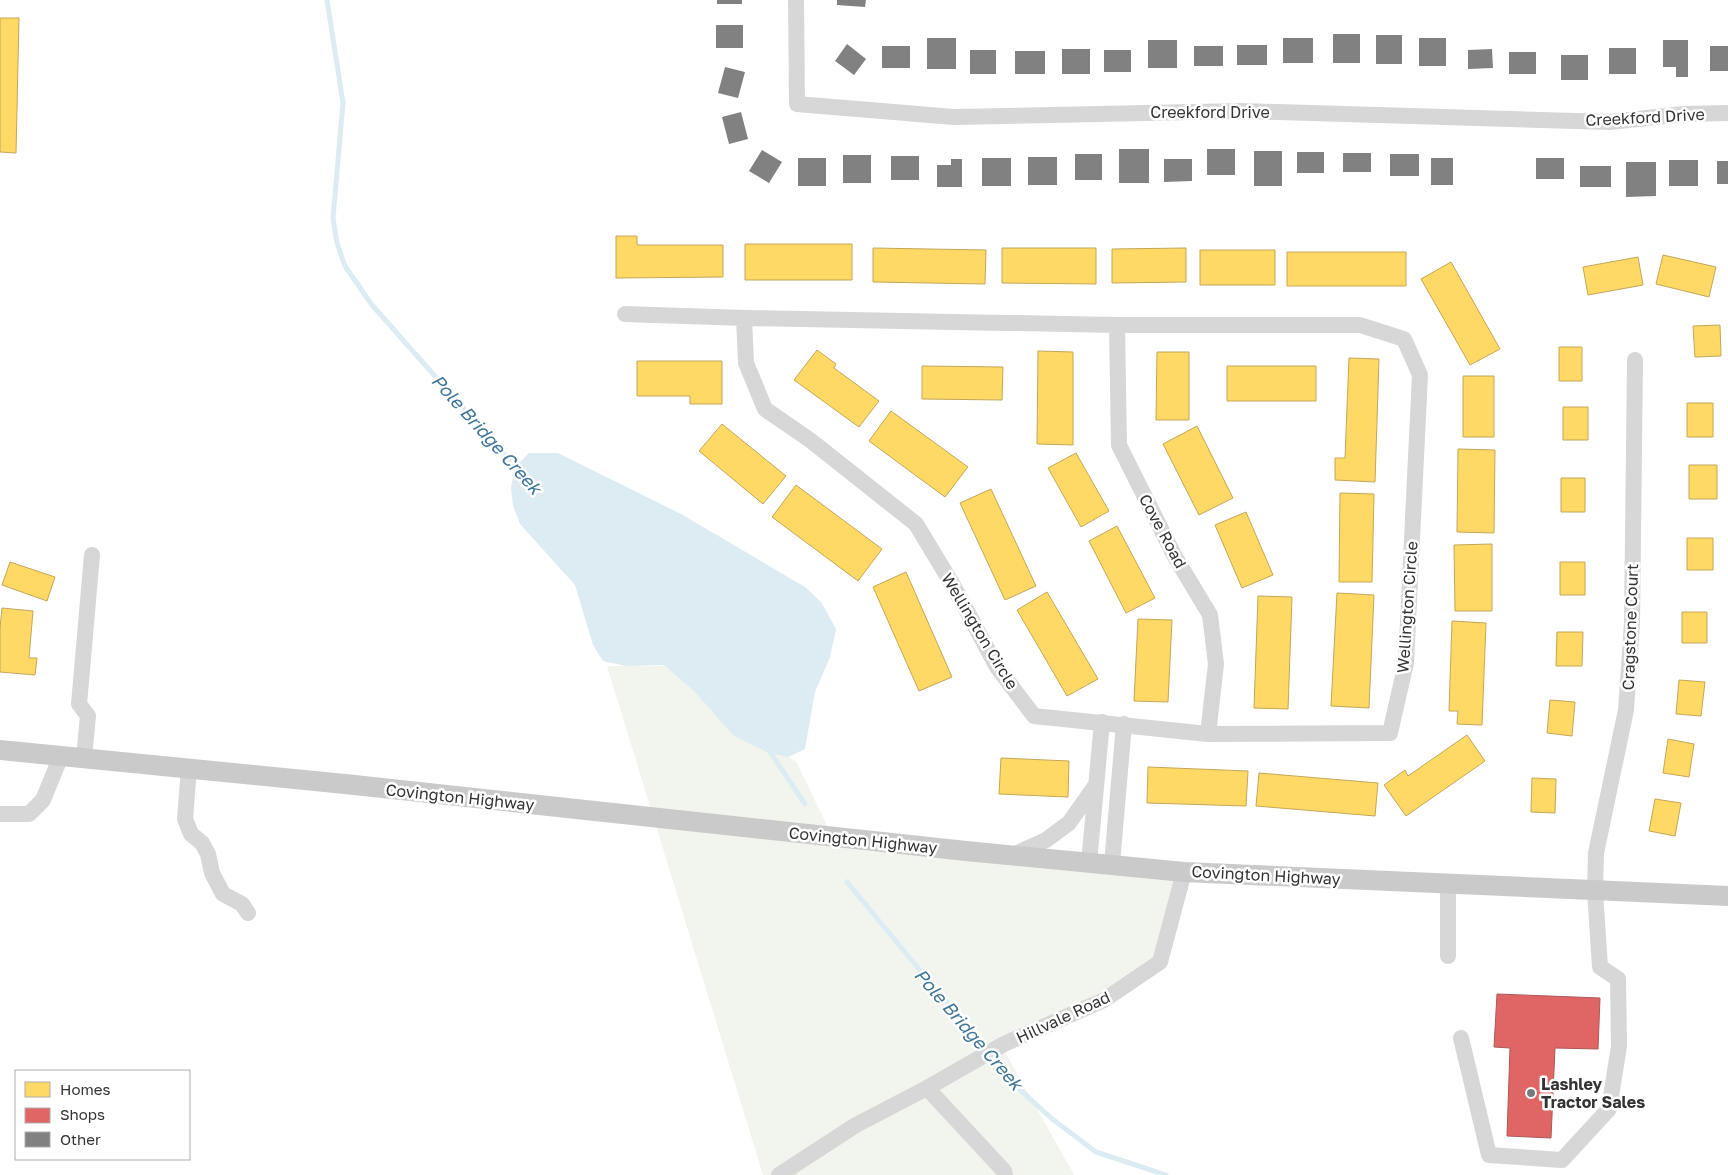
<svg xmlns="http://www.w3.org/2000/svg" width="1728" height="1175" font-family="'Golos Text',sans-serif">
<rect width="100%" height="100%" fill="#fff"/>
<path fill="#f1f5ed" d="M607,666h70l120,97 34,71 165,21h120l64,27 -20,80 -159,83 73,130h-311z"/>
<path fill="#ddebf3" d="M529,453h29l123,61 124,73 16,15 15,27 -6,28 -15,35 -10,57 -17,8 -19,-4 -35,-17 -41,-46 -29,-25 -38,1 -23,-5 -10,-16 -18,-60 -55,-61 -7,-18 -2,-18 4,-21z"/>
<path fill="#ffd966" stroke="#c2a757" d="M0,18h19l-3,135 -16,-1z
M616,236h21v9h86v32l-107,1z
M745,244h107v36h-107z
M873,248l113,2 -1,34 -112,-2z
M1002,248h94v36l-94,-1z
M1186,248v34l-74,1v-34z
M1200,250h75v35h-75z
M1287,252h119v34h-119z
M1663,255l53,12 -7,30 -53,-13z
M1638,257l5,28 -55,10 -5,-28z
M1451,262l49,87 -30,16 -49,-86z
M1720,325l1,31 -26,1 -2,-31z
M1559,347h23v34h-23z
M817,350l19,14 -2,4 45,33 -20,26 -65,-47z
M1038,351l35,1v93l-36,-1z
M1157,352h32v68h-33z
M1349,358l30,1 -4,123 -40,-2v-22h10z
M637,361h85v43h-32v-8h-53z
M922,366l81,1 -1,33 -80,-1z
M1227,366h89v35h-89z
M1463,376h31v61h-31z
M1687,403h26v34h-26z
M1563,407h25v33h-25z
M891,411l77,56 -23,30 -76,-56z
M722,424l64,52 -23,28 -64,-53z
M1197,426l36,72 -34,17 -36,-71z
M1458,449l37,1 -1,83 -37,-1z
M1076,453l33,58 -28,16 -33,-59z
M1689,465h28v34h-28z
M1561,478h24v34h-24z
M796,485l86,64 -24,32 -86,-64z
M991,489l45,97 -31,14 -45,-97z
M1340,493l34,1 -2,88h-33z
M1246,512l27,63 -31,13 -27,-63z
M1117,526l38,72 -29,15 -37,-72z
M1687,538h26v32h-26z
M1492,544v67h-37l-1,-66z
M10,562l45,15 -8,24 -45,-16z
M1560,562h25v33h-25z
M906,572l46,105 -33,14 -46,-104z
M1047,592l51,87 -31,17 -50,-86z
M1337,593l37,2 -5,113 -38,-2z
M1258,596l34,1 -4,112 -34,-1z
M2,608l31,3 -4,47h8l-2,17 -35,-3v-44z
M1682,612h25v31h-25z
M1138,619l34,1 -4,82 -34,-1z
M1452,621l34,2 -4,102 -25,-1 1,-13h-9z
M1557,632h26l-1,34h-26z
M1679,680l26,2 -4,34 -25,-2z
M1550,700l25,2 -3,34 -25,-3z
M1467,735l18,26 -79,55 -22,-31 21,-15 3,6z
M1668,739l26,5 -5,33 -26,-4z
M1001,758l68,3 -1,36 -69,-3z
M1148,767l100,4 -2,35 -99,-3z
M1259,773l119,10 -3,33 -119,-10z
M1532,778l24,1 -1,34 -24,-1z
M1655,799l26,4 -6,33 -26,-5z"/>
<path fill="#e06666" stroke="#ac5757" d="M1497,994l103,4 -2,51 -43,-1 -4,90 -44,-2 3,-88 -16,-1z"/>
<g fill="none" stroke-linecap="round" stroke-linejoin="round">
<path stroke="#ddebf3" stroke-width="5" d="M327,0l16,103 -10,115 4,25 8,23 27,39 147,166
M768,749l37,55
M847,882l105,127 53,67 46,42 45,34 70,23"/>
</g>
<path fill="#818181" d="M717,0h25v4h-25z
M837,0h29l-1,7 -28,-2z
M716,25h27v23h-27z
M1333,34h27v29h-27z
M1376,35h26v29h-26z
M927,38h29v31h-29z
M1283,38h30v25h-30z
M1419,38h27v28h-27z
M1148,40h29v28h-29z
M1663,40h25v37h-12v-10h-13z
M847,44l19,15 -12,16 -19,-14z
M1237,45h30v20h-30z
M882,46h28v22h-28z
M1194,46h29v20h-29z
M1710,46h18v25h-18z
M1609,48h27v26h-27z
M1062,49h28v25h-28z
M1492,49l1,19 -25,1v-19z
M970,50h26v24h-26z
M1104,50h27v22h-27z
M1015,51h30v23h-30z
M1509,52h27v22h-27z
M1561,55h27v25h-27z
M725,67l20,5 -7,26 -20,-5z
M741,112l7,27 -19,5 -7,-27z
M1119,149h30v34h-30z
M1207,149h28v26h-28z
M762,150l20,12 -13,21 -20,-12z
M1254,151h28v35h-28z
M1297,152h27v21h-27z
M1343,153h28v19h-28z
M1075,154h27v26h-27z
M1390,154h29v22h-29z
M843,155h28v28h-28z
M891,156h28v24h-28z
M1028,157h29v28h-29z
M798,158h28v28h-28z
M982,158h29v28h-29z
M1431,158h22v27h-22z
M1536,158h28v21h-28z
M951,159h11v28h-25v-22h14z
M1164,159h28v22l-28,1z
M1669,160h29v26h-29z
M1717,161h11v23h-11z
M1626,162h30v34l-30,1z
M1580,166h31v21h-31z"/>
<g fill="none" stroke-linecap="round" stroke-linejoin="round">
<path stroke="#d7d7d7" stroke-width="16" d="M796,0l1,104 157,13 287,-6 369,11 74,-8 44,-1
M625,314l119,4 373,7h243l44,14 16,36 -14,288 -16,70 -182,1 -174,-18 -37,-49 -43,-80 -38,-63 -106,-84 -45,-31 -19,-46 -2,-45
M1117,325l2,120 55,110 36,60 6,49 -8,70
M84,758l4,-42 -9,-12 13,-149
M189,768l-4,51 6,15 11,9 6,11 4,19 11,21 19,10 6,9
M0,814h29l14,-14 18,-44
M1013,855l33,-15 23,-17 26,-37
M1089,863l13,-141
M1112,864l12,-140
M1448,884v72
M1461,1038l28,117 73,5 47,-51 10,-63 -1,-67 -18,-12 -5,-76 1,-38 30,-143 6,-87 3,-263
M927,1088l77,83 1,4
M779,1175l77,-50 71,-37 77,-44 100,-44 56,-38 24,-90"/>
<path stroke="#cacaca" stroke-width="20" d="M0,750l345,34 621,67 218,21 544,24"/>
</g>
<circle fill="#7a7a7a" stroke="#fff" stroke-width="2" cx="1531" cy="1093" r="5"/>
<g text-anchor="middle" dominant-baseline="central" stroke-width="5" stroke-linejoin="round" paint-order="stroke">
<g font-size="16" fill="#333" stroke="#fff">
<text x="1210" y="112">Creekford Drive</text>
<text transform="translate(1645 117) rotate(-3)">Creekford Drive</text>
<text transform="translate(1163 531) rotate(62)">Cove Road</text>
<text transform="translate(1407 607) rotate(-86)">Wellington Circle</text>
<text transform="translate(1630 627) rotate(-88)">Cragstone Court</text>
<text transform="translate(980 631) rotate(59)">Wellington Circle</text>
<text transform="translate(460 797) rotate(6)">Covington Highway</text>
<text transform="translate(863 840) rotate(6)">Covington Highway</text>
<text transform="translate(1266 875) rotate(3)">Covington Highway</text>
<text transform="translate(1063 1017) rotate(-25)">Hillvale Road</text>
</g>
<g font-size="16" font-weight="bold" fill="#333" stroke="#fff" text-anchor="start">
<text x="1541" y="1084">Lashley<tspan x="1541" dy="18">Tractor Sales</tspan></text>
</g>
<g font-size="18" font-style="italic" fill="#3f7597" stroke="#fff">
<text transform="translate(487 434) rotate(48)">Pole Bridge Creek</text>
<text transform="translate(969 1029) rotate(49)">Pole Bridge Creek</text>
</g>
</g>
<rect x="15" y="1070" width="175" height="90" fill="#ffffff" stroke="#adadad"/>
<rect x="25" y="1082" width="25" height="15" fill="#ffd966" stroke="#adadad"/>
<text x="60" y="1095" font-size="15" fill="#333333">Homes</text>
<rect x="25" y="1108" width="25" height="15" fill="#e06666" stroke="#adadad"/>
<text x="60" y="1120" font-size="15" fill="#333333">Shops</text>
<rect x="25" y="1132" width="25" height="15" fill="#818181" stroke="#adadad"/>
<text x="60" y="1145" font-size="15" fill="#333333">Other</text>
</svg>
